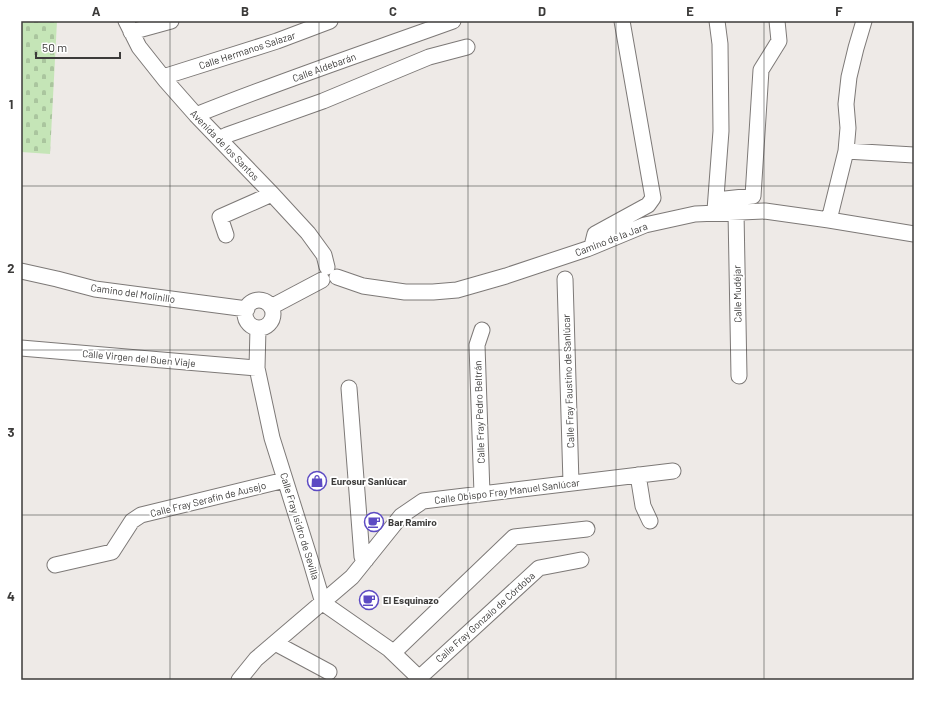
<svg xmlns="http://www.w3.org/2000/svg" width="935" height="701" font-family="Barlow,sans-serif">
<defs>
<pattern id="cemetery-stones" width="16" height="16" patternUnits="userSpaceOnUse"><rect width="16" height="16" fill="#c5e5b7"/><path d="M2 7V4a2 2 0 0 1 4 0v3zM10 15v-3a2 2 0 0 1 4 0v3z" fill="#aac59e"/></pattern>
</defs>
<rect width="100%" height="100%" fill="#eeeae7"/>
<path fill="url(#cemetery-stones)" d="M21,21h36l-7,133 -29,-2z"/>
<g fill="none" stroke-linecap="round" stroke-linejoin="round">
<g stroke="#7d7977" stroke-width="17">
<path id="minor" d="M126,21l13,26 27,34 30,34 76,79 36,39 16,22 3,12
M131,32l40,-11
M163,77l114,-36 53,-20
M196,115c84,-34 171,-63 257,-94
M219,139l8,-4 96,-34 106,-44 38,-10
M846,151l68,4
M716,200l37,-4 8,-126 18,-29 -2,-20
M715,210l6,-79 -1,-87 -3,-23
M736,212l3,164
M829,220l17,-69 2,-23 -2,-24 3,-27 7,-29 8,-27
M226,235l-6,-18 52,-23
M592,246l3,-12 53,-29 5,-7 -31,-177
M21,271l36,8 38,10 152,20
M337,277l26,9 42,6h28l24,-2 49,-14 81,-27 58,-24 50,-11 70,-3 64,9 85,14
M565,279l6,204
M245 314a14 14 0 1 1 28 0a14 14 0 1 1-28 0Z
M271,307l51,-27
M258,328l-1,40 15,70 38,121 13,44 66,46 26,25 4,6
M21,348l236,20
M349,388l13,169 4,3
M638,475l5,31 7,15
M482,494l-5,-149 5,-15
M55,565l57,-13 20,-31 9,-6 144,-35
M275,643l54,29
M393,653l121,-116 73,-8
M418,679l121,-111 42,-8
M239,680l17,-21 96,-82 49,-61 22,-15 250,-30"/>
</g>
<use href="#minor" stroke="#fff" stroke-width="15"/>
</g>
<path fill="none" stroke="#3c3b3a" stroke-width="1" stroke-opacity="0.55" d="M170,21v659M319,21v659M468,21v659M616,21v659M764,21v659M21,186h893M21,350h893M21,515h893"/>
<defs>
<g id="shop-ring" transform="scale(1)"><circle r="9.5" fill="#fff" stroke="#5c4ac3" stroke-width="1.5"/><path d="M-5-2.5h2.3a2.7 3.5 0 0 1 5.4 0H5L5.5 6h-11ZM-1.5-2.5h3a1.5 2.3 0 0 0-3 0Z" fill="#5c4ac3"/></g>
<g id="cafe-ring" transform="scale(1)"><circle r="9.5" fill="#fff" stroke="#5c4ac3" stroke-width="1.5"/><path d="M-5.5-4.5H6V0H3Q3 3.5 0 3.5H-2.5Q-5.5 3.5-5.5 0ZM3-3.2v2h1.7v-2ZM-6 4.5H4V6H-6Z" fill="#5c4ac3"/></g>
</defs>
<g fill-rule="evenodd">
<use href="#shop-ring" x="317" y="481"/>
<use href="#cafe-ring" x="374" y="522"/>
<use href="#cafe-ring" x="369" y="600"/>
</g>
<g text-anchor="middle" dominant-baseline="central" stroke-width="3.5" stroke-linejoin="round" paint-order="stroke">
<g font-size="10" fill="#3c3b3a" stroke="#fff">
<text transform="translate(247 50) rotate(-18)">Calle Hermanos Salazar</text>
<text transform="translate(324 67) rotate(-20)">Calle Aldebarán</text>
<text transform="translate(225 145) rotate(46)">Avenida de los Santos</text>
<text transform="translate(611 239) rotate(-21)">Camino de la Jara</text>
<text transform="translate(133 293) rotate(8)">Camino del Molinillo</text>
<text transform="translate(737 294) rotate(-91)">Calle Mudéjar</text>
<text transform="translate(139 358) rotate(5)">Calle Virgen del Buen Viaje</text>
<text transform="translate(568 381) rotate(-92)">Calle Fray Faustino de Sanlúcar</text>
<text transform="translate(479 412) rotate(-92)">Calle Fray Pedro Beltrán</text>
<text transform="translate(507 491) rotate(-7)">Calle Obispo Fray Manuel Sanlúcar</text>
<text transform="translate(208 499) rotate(-14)">Calle Fray Serafín de Ausejo</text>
<text transform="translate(300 526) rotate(73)">Calle Fray Isidro de Sevilla</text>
<text transform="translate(485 617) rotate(-42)">Calle Fray Gonzalo de Córdoba</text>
</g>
<g font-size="10" font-weight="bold" fill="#3c3b3a" stroke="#fff" text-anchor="start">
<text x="331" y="481">Eurosur Sanlúcar</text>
<text x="388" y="522">Bar Ramiro</text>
<text x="383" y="600">El Esquinazo</text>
</g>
</g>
<rect width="935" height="701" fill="none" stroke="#ffffff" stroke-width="44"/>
<path d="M36 52v6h84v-6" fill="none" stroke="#3c3b3a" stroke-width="2"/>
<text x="42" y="52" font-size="12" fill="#3c3b3a" stroke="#ffffff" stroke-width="3" paint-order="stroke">50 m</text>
<rect x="22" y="22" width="891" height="657" fill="none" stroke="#3c3b3a" stroke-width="1.5"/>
<g font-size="13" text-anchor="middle" font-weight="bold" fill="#3c3b3a">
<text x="96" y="16">A</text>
<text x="245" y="16">B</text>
<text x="393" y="16">C</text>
<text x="542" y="16">D</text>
<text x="690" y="16">E</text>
<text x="839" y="16">F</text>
<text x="11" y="109">1</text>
<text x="11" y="273">2</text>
<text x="11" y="437">3</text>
<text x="11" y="601">4</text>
</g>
</svg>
